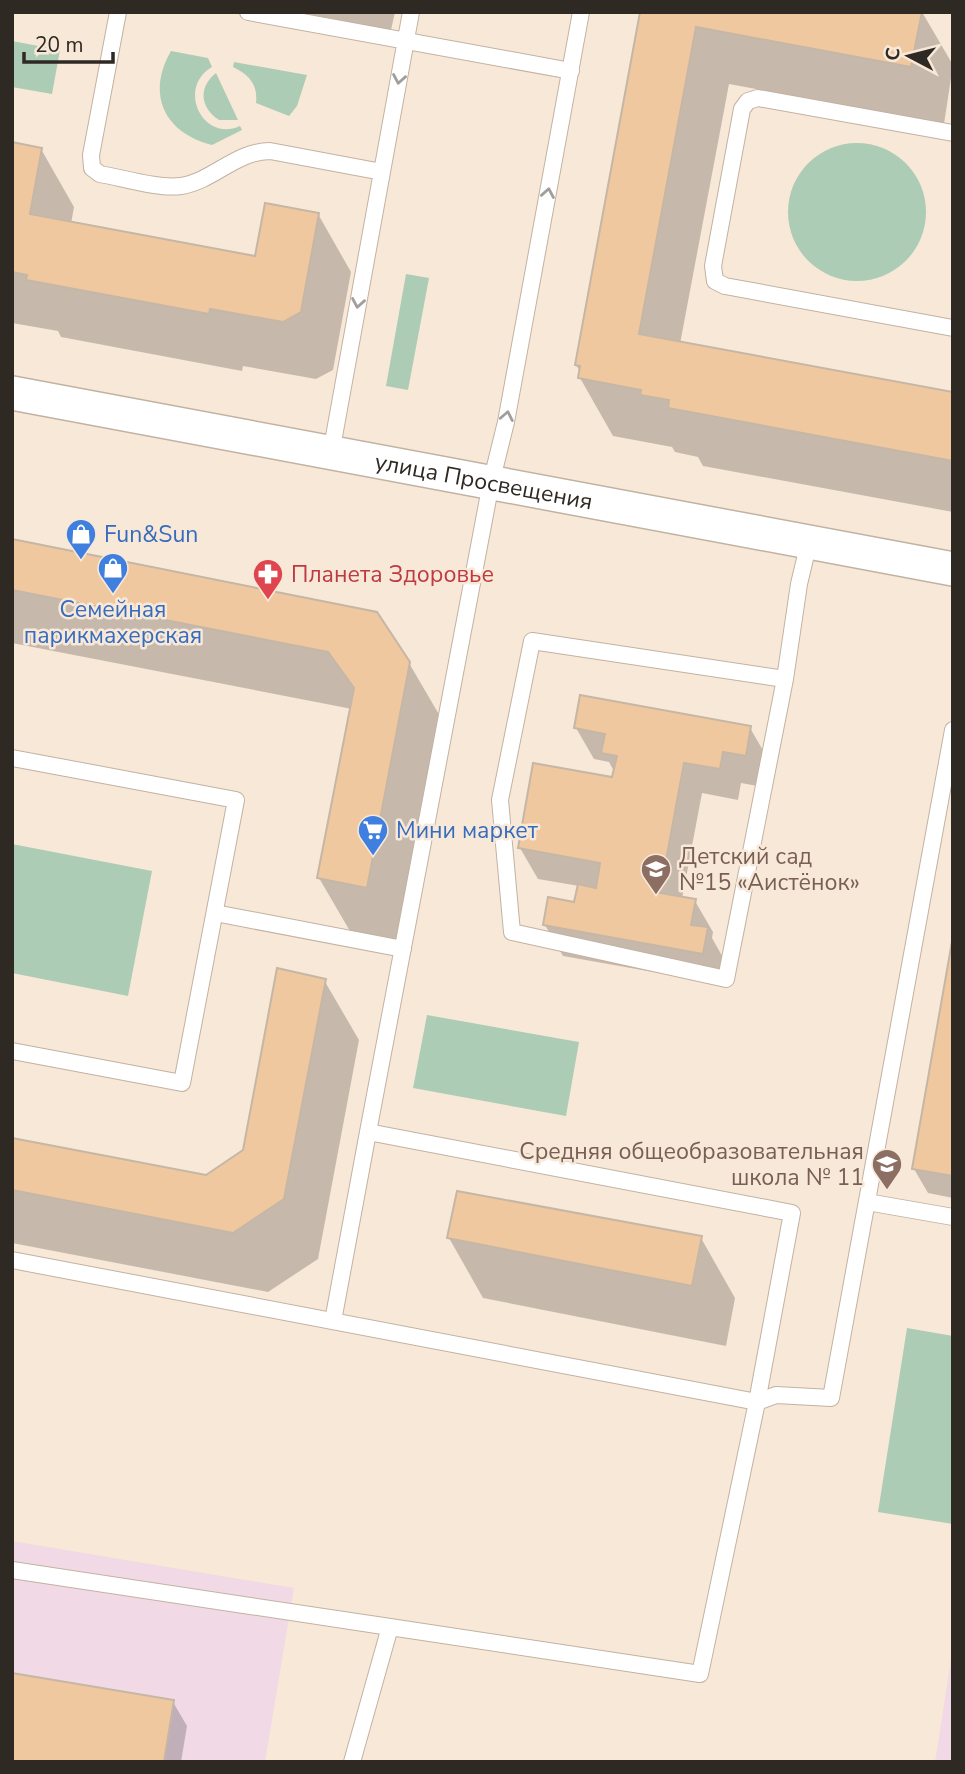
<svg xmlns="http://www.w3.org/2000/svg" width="965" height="1774" font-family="'Nunito Sans',sans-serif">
<rect width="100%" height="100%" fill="#f8e8d8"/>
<path fill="#f1dae6" d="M12,1541l282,47 -29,174h-253z
M953,1646v116h-18l6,-38z"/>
<path fill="#adccb5" d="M12,41l48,9 -8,44 -40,-7z
M171,51l37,7 4,9c-36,21 -9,76 28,59l2,4 -30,15c-48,-12 -66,-51 -41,-94z
M234,62l73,13 -10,31 -8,10 -33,-13c2,-19 -7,-28 -23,-36z
M216,73l22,47h-19c-19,-12 -21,-33 -3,-47z
M788 212a69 69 0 1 1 138 0a69 69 0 1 1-138 0Z
M406,274l23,4 -21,112 -22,-4z
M12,844l140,27 -24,125 -116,-23z
M427,1015l152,27 -13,74 -153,-28z
M907,1328l46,8v188l-75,-12z"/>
<path fill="#0003" d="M297,12h98l-4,18z
M642,12h280l31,53 -9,59 -215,-40 -49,260 273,50v118l-250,-46 -5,-9 -23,-5 -3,-5 -59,-11 -33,-58 1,-5 -5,-8z
M12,144l29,5 33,58 -3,17 185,34 62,-44 33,58 -18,98 -17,9 -73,-13 -1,5 -181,-34 -3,-6 -46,-8z
M12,540l397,123 35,60 -43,224 -47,-9 -35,-60 33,-169 -340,-66z
M576,728h174l18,31 -5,28 -22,-4 -3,17 -36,-7 -20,106 13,2 18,31 -1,6 13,23 -4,23 -158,-28 -18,-31 31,-21 3,-18 -41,-7 -18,-31 94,-69 1,-6 -6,-11 -15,-3z
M953,946v252l-25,-5 -14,-24z
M324,980l35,60 -41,219 -50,33 -256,-49v-103l195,37 37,-26z
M449,1238h252l34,60 -9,48 -243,-48z
M173,1702l14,24 -6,36h-169z"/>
<path fill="#efc89f" stroke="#c6b6a6" stroke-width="2" d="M640,12h282l-11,55 -215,-40 -57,307 314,58v69l-285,-53 1,-8 -29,-5 1,-5 -63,-12 2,-12 -5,-1z
M12,142l30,6 -12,66 225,42 10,-53 54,10 -18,99 -18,10 -73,-13 -1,5 -183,-34 1,-5 -15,-3z
M12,539l365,73 33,50 -43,226 -50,-10 37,-190 -26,-36 -316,-62z
M580,695l171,31 -5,30 -23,-4 -3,17 -36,-6 -24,130 36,6 -5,26 17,2 -5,27 -160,-29 5,-28 26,5 4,-18 18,4 4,-25 -82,-15 15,-85 79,14 5,-21 -16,-3 4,-19 -31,-6z
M953,936v240l-41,-7z
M277,968l49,11 -42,220 -51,34 -221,-43v-52l194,37 37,-25z
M457,1191l245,45 -10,50 -245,-48z
M12,1673l162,27 -10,62h-152z"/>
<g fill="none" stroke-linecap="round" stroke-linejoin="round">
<g stroke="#c2b2a3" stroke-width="18">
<path id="service" d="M118,12l-27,143 1,13 8,6c23,4 59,15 81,12 32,-5 55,-35 89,-35l112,21
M248,12l323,59
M953,133l-195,-35 -10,3 -6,8 -29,157 2,15 10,5 228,42
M331,453l80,-441
M785,679l-253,-38 -32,159 12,132 214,47 59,-300 14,-95 10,-42
M12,758l224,42 -54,283 -170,-32
M215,913l188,36
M867,1202l86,15
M12,1260l745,142 35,-189 -424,-81 123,-649 15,-61 75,-410
M333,1321l35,-189
M12,1570l378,57
M352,1762l38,-135 310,47 57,-272 19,-7 55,3 122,-668"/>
</g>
<g stroke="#c2b2a3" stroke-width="36">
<g id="minor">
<path id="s1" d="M12,393l941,176"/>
</g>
</g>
<use href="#service" stroke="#fff" stroke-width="16"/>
<use href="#minor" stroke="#fff" stroke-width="33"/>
</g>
<defs><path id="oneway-chevron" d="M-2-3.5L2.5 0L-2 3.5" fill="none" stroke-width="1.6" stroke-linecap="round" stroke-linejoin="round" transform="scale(1.75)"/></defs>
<g stroke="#a19f9c">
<use href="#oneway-chevron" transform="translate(399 79) rotate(100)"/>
<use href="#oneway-chevron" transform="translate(548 193) rotate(-80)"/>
<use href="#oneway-chevron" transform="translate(358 303) rotate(100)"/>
<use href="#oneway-chevron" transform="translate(507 416) rotate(-79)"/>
</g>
<defs>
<g id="shop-pin" transform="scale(1.575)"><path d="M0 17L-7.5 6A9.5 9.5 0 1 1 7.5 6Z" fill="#3f7fe0" stroke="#f8e8d8"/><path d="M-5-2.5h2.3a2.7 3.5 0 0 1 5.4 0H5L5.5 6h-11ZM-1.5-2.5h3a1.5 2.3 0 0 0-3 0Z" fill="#fff"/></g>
<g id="pharmacy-pin" transform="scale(1.575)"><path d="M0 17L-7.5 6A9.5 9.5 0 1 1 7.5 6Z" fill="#e0444e" stroke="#f8e8d8"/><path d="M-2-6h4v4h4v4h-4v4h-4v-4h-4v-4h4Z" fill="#fff"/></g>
<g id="supermarket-pin" transform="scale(1.575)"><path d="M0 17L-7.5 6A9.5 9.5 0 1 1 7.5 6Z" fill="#3f7fe0" stroke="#f8e8d8"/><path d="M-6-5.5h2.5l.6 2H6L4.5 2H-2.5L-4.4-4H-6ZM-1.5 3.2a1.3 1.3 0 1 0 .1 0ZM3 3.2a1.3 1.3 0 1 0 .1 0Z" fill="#fff"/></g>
<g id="school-pin" transform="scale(1.575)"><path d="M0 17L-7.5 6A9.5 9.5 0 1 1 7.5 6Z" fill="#8d6e63" stroke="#f8e8d8"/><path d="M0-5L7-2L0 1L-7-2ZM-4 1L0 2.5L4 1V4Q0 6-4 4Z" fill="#fff"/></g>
</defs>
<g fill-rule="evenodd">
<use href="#shop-pin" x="81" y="534"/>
<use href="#shop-pin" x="113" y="568"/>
<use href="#pharmacy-pin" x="268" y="574"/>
<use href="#supermarket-pin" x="373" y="830"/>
<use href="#school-pin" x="656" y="869"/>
<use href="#school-pin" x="887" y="1164"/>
</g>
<g text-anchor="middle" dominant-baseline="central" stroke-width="5" stroke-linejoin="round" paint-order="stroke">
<g font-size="23" fill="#2f2923" stroke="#f8e8d8">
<text stroke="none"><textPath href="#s1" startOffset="480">улица Просвещения</textPath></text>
</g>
<g font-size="23" fill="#366cbe" stroke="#f8e8d8" text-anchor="start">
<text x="104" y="534">Fun&amp;Sun</text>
<text x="113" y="609" text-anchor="middle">Семейная<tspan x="113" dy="26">парикмахерская</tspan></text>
<text x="396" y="830">Мини маркет</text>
</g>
<g font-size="23" fill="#be3a42" stroke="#f8e8d8" text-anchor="start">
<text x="291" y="574">Планета Здоровье</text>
</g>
<g font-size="23" fill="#785e54" stroke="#f8e8d8" text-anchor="start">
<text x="679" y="856">Детский сад<tspan x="679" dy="26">№15 «Аистёнок»</tspan></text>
<text x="864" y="1151" text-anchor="end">Средняя общеобразовательная<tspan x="864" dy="26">школа № 11</tspan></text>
</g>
</g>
<rect width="965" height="1774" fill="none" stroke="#2f2923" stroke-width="28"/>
<g transform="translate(909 56) rotate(277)" stroke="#f8e8d8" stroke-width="5" paint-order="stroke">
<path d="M0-5L12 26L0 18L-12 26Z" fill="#2f2923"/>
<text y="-10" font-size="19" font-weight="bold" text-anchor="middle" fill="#2f2923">С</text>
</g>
<path d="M24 52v10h89v-10" fill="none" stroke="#2f2923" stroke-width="3.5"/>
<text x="35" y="52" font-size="21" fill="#2f2923" stroke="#f8e8d8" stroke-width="5" paint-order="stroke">20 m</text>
</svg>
